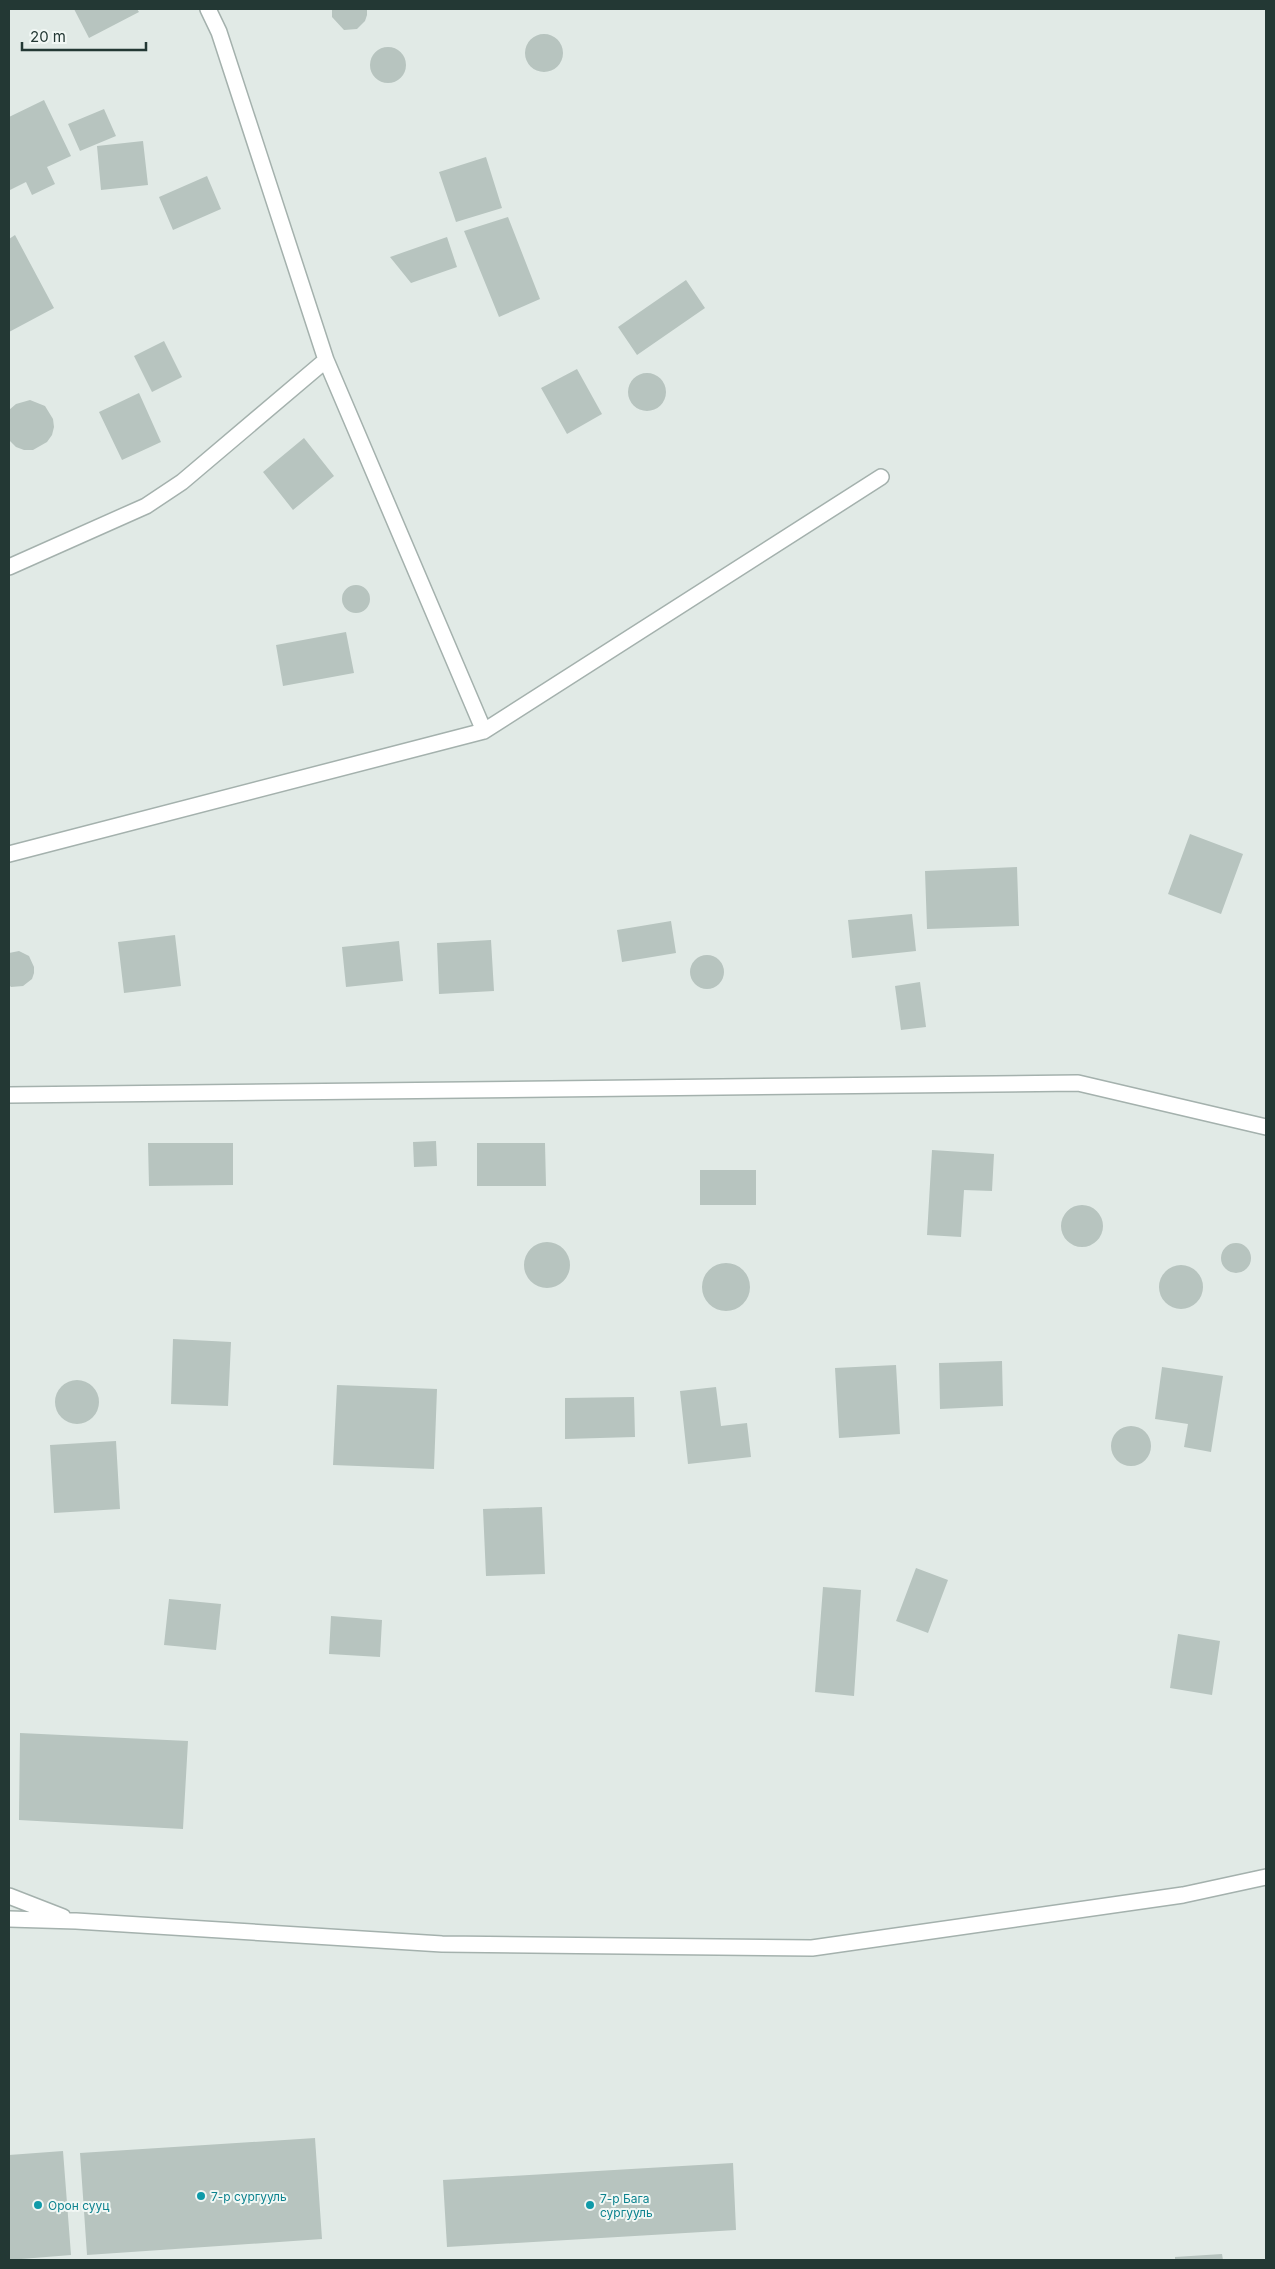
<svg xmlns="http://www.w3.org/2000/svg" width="1275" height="2269" font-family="Inter,sans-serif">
<rect width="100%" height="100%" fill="#e1eae6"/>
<path fill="#b7c4bf" d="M74,9h63l2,3 -50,26z
M332,9h35v6l-2,6 -8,8 -13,1 -12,-13z
M525 53a19 19 0 1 1 38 0a19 19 0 1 1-38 0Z
M370 65a18 18 0 1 1 36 0a18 18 0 1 1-36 0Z
M44,100l27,56 -24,11 8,17 -23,11 -6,-13 -16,8 -1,-3v-70z
M104,109l12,27 -36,15 -12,-27z
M143,141l5,44 -47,5 -4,-44z
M486,157l16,51 -46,14 -17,-50z
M207,176l14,33 -48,21 -14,-33z
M508,217l32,82 -41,18 -35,-86z
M15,235l39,73 -45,24v-93z
M447,237l10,30 -46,16 -21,-26z
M686,280l19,28 -68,47 -19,-28z
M164,341l18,36 -30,15 -18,-36z
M577,369l25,45 -35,20 -26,-46z
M628 392a19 19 0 1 1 38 0a19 19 0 1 1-38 0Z
M139,393l22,49 -39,18 -23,-48z
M30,400l15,6 8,13 1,8 -2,8 -5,7 -14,8h-9l-8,-3 -7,-7v-30l7,-6z
M304,438l30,38 -41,34 -30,-38z
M342 599a14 14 0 1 1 28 0a14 14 0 1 1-28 0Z
M346,632l8,41 -71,13 -7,-41z
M1190,834l53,20 -22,60 -53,-20z
M1017,867l2,59 -92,3 -2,-58z
M912,914l4,37 -64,7 -4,-38z
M671,921l5,32 -54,9 -5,-32z
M175,935l6,51 -57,7 -6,-51z
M491,940l3,51 -55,3 -2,-51z
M399,941l4,40 -57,6 -4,-40z
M19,951l10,5 5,11v6l-2,6 -9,7 -12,1 -2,-2v-32z
M690 972a17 17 0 1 1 34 0a17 17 0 1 1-34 0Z
M920,982l6,45 -25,3 -6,-44z
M436,1141l1,25 -23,1 -1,-25z
M148,1143h85v42l-84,1z
M477,1143h68l1,43h-69z
M932,1150l62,4 -2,37 -28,-1 -3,47 -34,-2z
M700,1170h56v35h-56z
M1061 1226a21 21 0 1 1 42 0a21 21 0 1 1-42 0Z
M524 1265a23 23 0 1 1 46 0a23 23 0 1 1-46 0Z
M1221 1258a15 15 0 1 1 30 0a15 15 0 1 1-30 0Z
M702 1287a24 24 0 1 1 48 0a24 24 0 1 1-48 0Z
M1159 1287a22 22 0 1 1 44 0a22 22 0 1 1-44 0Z
M173,1339l58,3 -3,64 -57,-2z
M1002,1361l1,45 -63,3 -1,-46z
M896,1365l4,69 -61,4 -4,-70z
M1162,1367l61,9 -12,76 -27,-5 4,-23 -33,-5z
M55 1402a22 22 0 1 1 44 0a22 22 0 1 1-44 0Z
M337,1385l100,4 -3,80 -101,-4z
M716,1387l5,39 26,-3 4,34 -63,7 -8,-73z
M634,1397l1,40 -70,2v-41z
M1111 1446a20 20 0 1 1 40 0a20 20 0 1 1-40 0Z
M116,1441l4,68 -66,4 -4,-68z
M542,1507l3,67 -59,2 -3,-67z
M916,1568l32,12 -20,53 -32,-12z
M823,1587l38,3 -7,106 -39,-4z
M169,1599l52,5 -5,46 -52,-5z
M331,1616l51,4 -2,37 -51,-3z
M1178,1634l42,7 -8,54 -42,-7z
M20,1733l168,8 -5,88 -164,-9z
M315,2138l7,101 -235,16 -7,-102z
M63,2151l8,104 -62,5v-105z
M733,2163l3,67 -289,17 -4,-67z
M1222,2254l1,6h-48v-3z"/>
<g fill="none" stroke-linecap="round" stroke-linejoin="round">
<g stroke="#a4b1ad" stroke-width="18">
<path id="minor" d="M208,9l11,23 107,328 158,371
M9,567l137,-61 36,-24 144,-122
M9,854l475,-123 397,-254
M9,1095l1069,-12 188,44
M9,1896l54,21
M9,1919l67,2 366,23 370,4 371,-53 83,-18"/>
</g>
<use href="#minor" stroke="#fff" stroke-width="15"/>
</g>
<g fill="#0f9aa8" stroke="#f1f7f4" stroke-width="2">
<circle cx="201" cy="2196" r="5"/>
<circle cx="38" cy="2205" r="5"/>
<circle cx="590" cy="2205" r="5"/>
</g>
<g text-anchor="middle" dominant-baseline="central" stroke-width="4" stroke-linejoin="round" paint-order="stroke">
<g font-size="12" fill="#0d838f" stroke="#f1f7f4" text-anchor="start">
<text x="211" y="2196">7-р сургууль</text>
<text x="600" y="2198">7-р Бага<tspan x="600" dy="14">сургууль</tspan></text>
<text x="48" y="2205">Орон сууц</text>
</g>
</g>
<rect width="1275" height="2269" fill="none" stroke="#233834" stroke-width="20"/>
<path d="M22 42v8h124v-8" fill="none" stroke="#233834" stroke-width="2.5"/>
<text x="30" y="42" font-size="15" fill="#233834" stroke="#f1f7f4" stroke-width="4" paint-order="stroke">20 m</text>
</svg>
